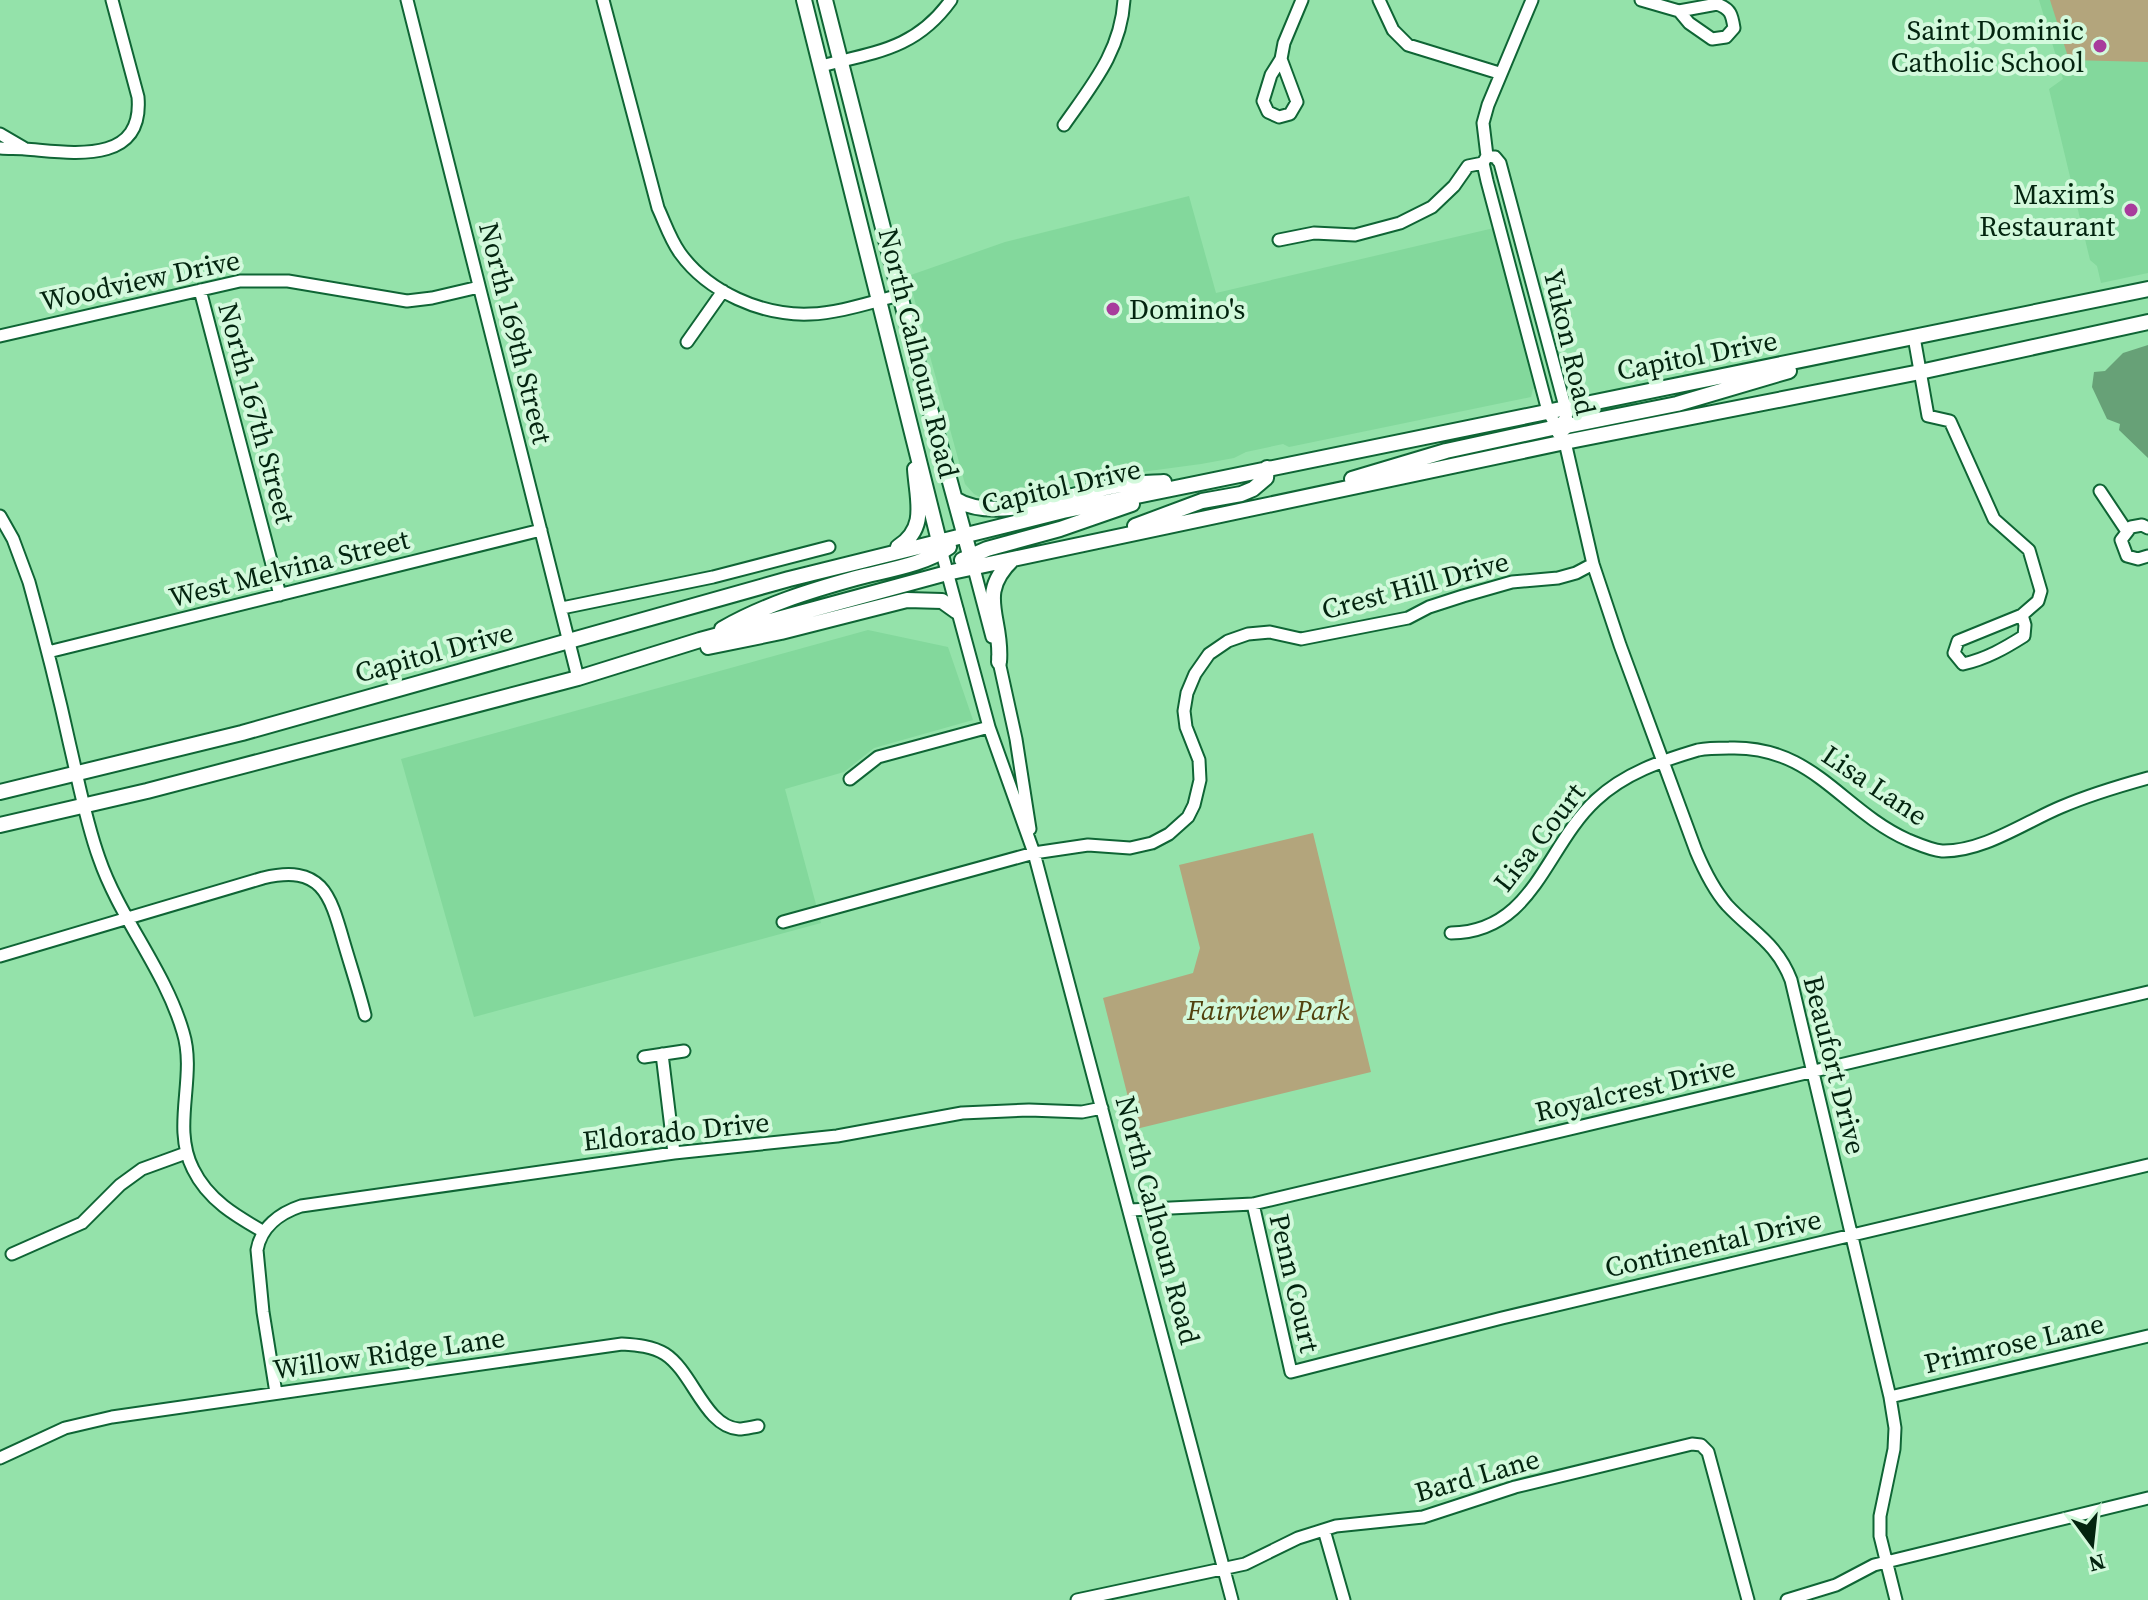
<svg xmlns="http://www.w3.org/2000/svg" width="2148" height="1600" font-family="'Source Serif 4',serif">
<rect width="100%" height="100%" fill="#94e2aa"/>
<path fill="#83d89c" d="M2039,0h109v273l-47,10 -4,-17 -7,-6 -41,-171 14,-10z
M1189,196l27,97 278,-65 42,160 -3,1 -2,8 -242,50 -6,-3 -37,8 -12,6 -33,6 -82,11 -100,22h-39l-6,-3 -9,-10 -57,-208 97,-34z
M868,630l80,17 25,73 -99,28 -30,24 -59,17 36,134 -347,94 -73,-258z"/>
<path fill="#b3a57c" d="M2050,0h98v62l-79,-2z
M1313,833l58,239 -235,57 -33,-131 90,-25 7,-25 -21,-83z"/>
<path fill="#67a177" d="M2148,345v113l-29,-28 1,-6 -13,-5 -15,-32 2,-15 11,-1 18,-18z"/>
<g fill="none" stroke-linecap="round" stroke-linejoin="round">
<g stroke="#0f6535" stroke-width="15">
<path id="minor" d="M407,0l171,678
M603,0l55,208c7,15 12,31 22,45 28,39 82,63 130,61 30,-1 61,-12 90,-19
M1379,0l14,30 15,15 91,28
M1532,0l-44,105 -5,18 4,33 -4,7 4,18 61,230 17,31 28,122 27,81 76,206c8,19 17,38 31,54 25,27 50,38 64,75l99,417 5,31 -1,21 -14,67v20l16,64
M1641,0l38,11
M1717,4c14,5 15,11 17,24l-8,9 -14,2 -23,-16 -10,-12z
M1281,59l16,43 -7,12 -11,3 -11,-5 -5,-11 8,-26z
M1281,59l3,-16 18,-43
M821,66c55,-14 95,-17 130,-66
M1064,125c28,-40 57,-74 60,-125
M0,134l24,14
M0,148c8,1 17,0 25,1 43,3 119,18 113,-52l-26,-97
M1487,156l8,1 5,6 67,251
M1279,240l35,-7 41,2 45,-12 32,-16 22,-21 14,-20 15,-3
M200,290l80,305
M0,336l240,-55h48l119,20 25,-3 47,-11
M1914,337l14,79 22,5 44,98 35,31 12,41 -3,10 -16,14 -64,26 -4,12 9,11c23,-5 42,-16 61,-28l1,-11 -3,-10
M687,342l36,-51
M2100,491l26,39
M0,516l13,23 16,43c15,54 29,109 41,164 9,38 16,76 29,112 21,61 66,112 84,174 14,45 -12,94 10,137 15,31 43,47 71,63
M2148,528l-6,-3 -11,2 -10,13 6,16 11,3 10,-3
M942,553l47,174 45,126 198,747
M972,561l20,76
M562,608l151,-31 116,-30
M48,652l493,-122
M998,657l18,82 14,90
M850,779l28,-22 111,-30
M783,922l251,-69 54,-8 42,3 22,-5 17,-9 19,-17 6,-12 6,-25 -1,-20 -13,-33 -2,-16 3,-18 8,-19 14,-20 19,-13 20,-7 22,-2 31,7 107,-21 21,-11 34,-11 49,-14 46,-4 18,-5 17,-9
M1451,933c83,-1 94,-86 145,-133 29,-27 65,-39 102,-50 10,-2 21,-2 31,-2 84,-3 112,62 179,92 10,4 23,10 34,11 41,1 83,-29 119,-44 28,-12 58,-21 87,-29
M0,956l263,-78c59,-14 67,16 81,65 7,24 15,48 21,72
M662,1054l12,99
M644,1057l40,-6
M1253,1204l38,168 211,-54 646,-153
M1130,1210l123,-6 895,-212
M12,1254l70,-31 38,-38 22,-16 44,-16
M276,1393l-13,-81 -6,-62c4,-23 23,-37 44,-44l373,-53 163,-17 125,-23 67,-3 53,2 20,-4
M1890,1397l258,-61
M0,1458l65,-30 47,-11 510,-73c15,1 30,2 43,10 28,18 40,73 74,75 5,0 13,-2 19,-3
M1324,1530l20,70
M1077,1600l168,-36 53,-26 38,-12 87,-9 92,-30 177,-43 9,1 7,7 40,148
M1787,1600l49,-15 38,-20 274,-67"/>
</g>
<g stroke="#0f6535" stroke-width="18">
<path id="major" d="M804,0l138,553
M825,0l89,350 56,205
M1559,432l8,-6 110,-22 112,-33
M1352,479l94,-28 111,-24 9,-6
M955,499c40,26 121,-7 165,-14 15,-2 30,-2 44,-3
M1135,526l67,-25 39,-7 12,-5 13,-11 1,-10
M898,547c30,-19 19,-47 17,-78
M962,560l25,-11 73,-20 72,-25
M722,629c42,-24 87,-38 134,-51 30,-8 68,-13 93,-31
M708,647l73,-15 126,-32 35,1 14,10
M999,662c4,-45 -24,-67 14,-103
M0,792l242,-59 547,-154 274,-68 1085,-222
M0,825l147,-34 431,-113 122,-38 247,-67 618,-131 355,-70 228,-50"/>
</g>
<use href="#minor" stroke="#fff" stroke-width="11"/>
<use href="#major" stroke="#fff" stroke-width="14"/>
</g>
<g fill="#a83c9c" stroke="#d3f9dc" stroke-width="3">
<circle cx="2100" cy="46" r="8"/>
<circle cx="2131" cy="210" r="8"/>
<circle cx="1113" cy="309" r="8"/>
</g>
<g text-anchor="middle" dominant-baseline="central" stroke-width="8" stroke-linejoin="round" paint-order="stroke">
<g font-size="28" fill="#03240f" stroke="#d3f9dc" text-anchor="end">
<text x="2084" y="30">Saint Dominic<tspan x="2084" dy="32">Catholic School</tspan></text>
<text x="2115" y="194">Maxim’s<tspan x="2115" dy="32">Restaurant</tspan></text>
<text x="1129" y="309" text-anchor="start">Domino's</text>
</g>
<g font-size="28" fill="#03240f" stroke="#d3f9dc">
<text transform="translate(140 280) rotate(-12)">Woodview Drive</text>
<text transform="translate(516 333) rotate(76)">North 169th Street</text>
<text transform="translate(1570 342) rotate(77)">Yukon Road</text>
<text transform="translate(919 353) rotate(76)">North Calhoun Road</text>
<text transform="translate(1697 355) rotate(-11)">Capitol Drive</text>
<text transform="translate(257 413) rotate(75)">North 167th Street</text>
<text transform="translate(1061 486) rotate(-13)">Capitol Drive</text>
<text transform="translate(289 568) rotate(-14)">West Melvina Street</text>
<text transform="translate(1415 585) rotate(-15)">Crest Hill Drive</text>
<text transform="translate(434 652) rotate(-15)">Capitol Drive</text>
<text transform="translate(1875 785) rotate(34)">Lisa Lane</text>
<text transform="translate(1539 837) rotate(-52)">Lisa Court</text>
<text transform="translate(1835 1065) rotate(76)">Beaufort Drive</text>
<text transform="translate(1635 1089) rotate(-13)">Royalcrest Drive</text>
<text transform="translate(676 1131) rotate(-6)">Eldorado Drive</text>
<text transform="translate(1158 1220) rotate(75)">North Calhoun Road</text>
<text transform="translate(1713 1243) rotate(-13)">Continental Drive</text>
<text transform="translate(1295 1283) rotate(77)">Penn Court</text>
<text transform="translate(2014 1343) rotate(-13)">Primrose Lane</text>
<text transform="translate(389 1353) rotate(-8)">Willow Ridge Lane</text>
<text transform="translate(1477 1475) rotate(-16)">Bard Lane</text>
</g>
<g font-size="28" font-style="italic" fill="#51420f" stroke="#d3f9dc">
<text x="1268" y="1010">Fairview Park</text>
</g>
</g>
<g transform="translate(2092 1544) rotate(165)" stroke="#d3f9dc" stroke-width="6" paint-order="stroke">
<path d="M0-6L14 30L0 20L-14 30Z" fill="#03240f"/>
<text y="-12" font-size="22" font-weight="bold" text-anchor="middle" fill="#03240f">N</text>
</g>
</svg>
